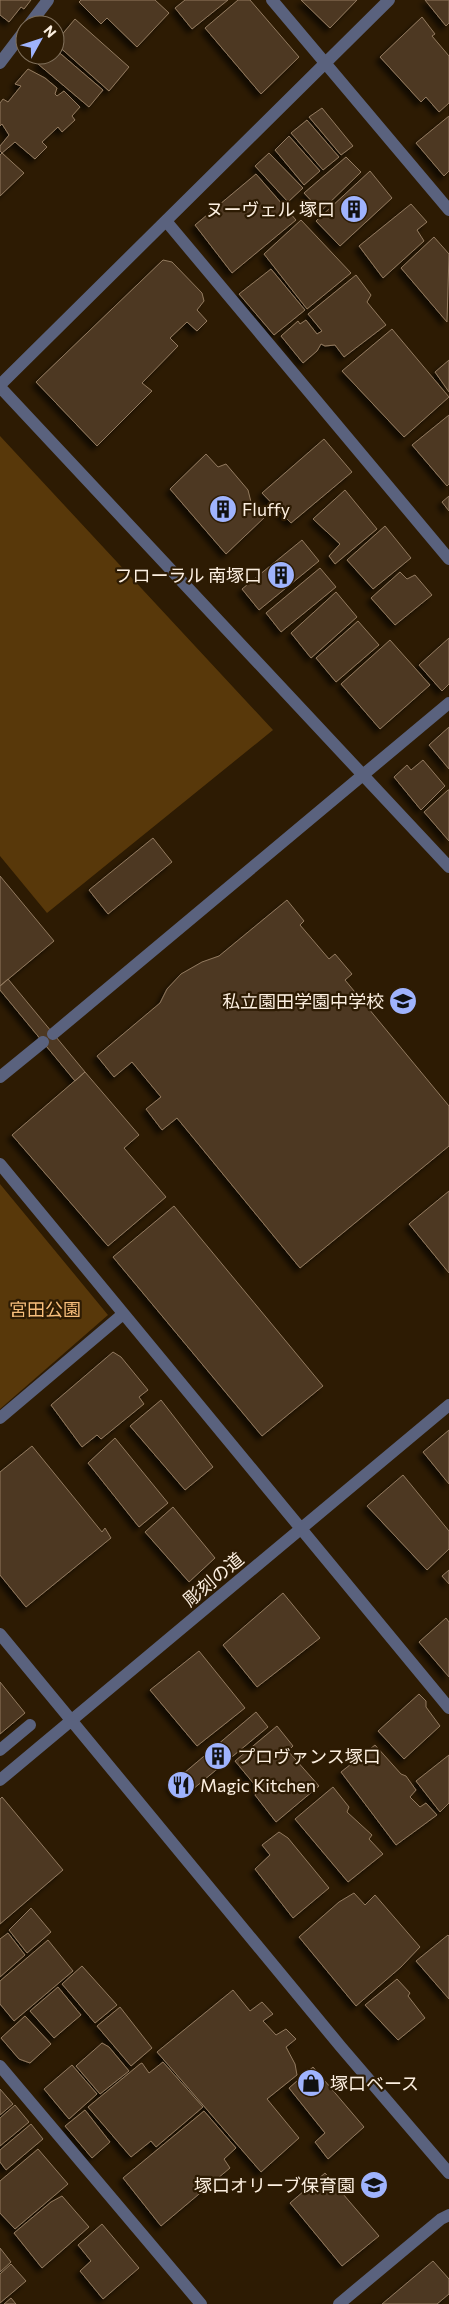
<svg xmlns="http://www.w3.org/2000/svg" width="449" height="2304" font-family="Commissioner,'Noto Sans JP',sans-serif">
<defs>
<filter id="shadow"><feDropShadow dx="-4.5" dy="4.5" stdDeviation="2.5" flood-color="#0009"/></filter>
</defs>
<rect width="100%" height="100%" fill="#2d1b03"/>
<path fill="#58380a" d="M0,436l273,294 -226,183 -47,-57z
M0,1184l108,131 -108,94z"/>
<path fill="#4e3921" stroke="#927a60" filter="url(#shadow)" d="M0,0h31l-7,9 -3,-2 -12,15 -9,-7z
M81,0h74l14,13 -32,34 -30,-29 -6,6 -22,-22z
M185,0h43l-36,29 -17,-21z
M238,0h12l49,57 -38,37 -56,-66z
M301,0h56l-27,28z
M425,0h24v23l-3,3z
M422,17l13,17 -3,2 17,20v47l-10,9 -13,-15 -5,5 -41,-45z
M75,19l54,48 -20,24 -54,-48z
M55,49l48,41 -14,17 -51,-43 8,-9h9z
M28,69l17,9 12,10 -2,6 2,2 7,-5 16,16 -8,9 3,4 -13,12 -4,-5 -16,15 5,5 -12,12 -20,-17 -13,11 -2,-2v-5l9,-11 -7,-11 -2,2v-23l3,-4 5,3 13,-16 -6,-2z
M322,108l31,38 -12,9 -32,-38z
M449,116v55l-5,5 -28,-33z
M307,120l32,37 -16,13 -32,-37z
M289,136l31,35 -16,14 -29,-35z
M2,153l22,20 -24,23v-41z
M269,153l34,35 -15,14 -33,-36z
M346,157l15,15 -40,39 -17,-18z
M370,171l22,27 -52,48 -24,-25z
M256,174l40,46 -64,53 -37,-48z
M411,204l16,18 -10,8 7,11 -41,37 -24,-32z
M301,220l50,53 -44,36 -43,-55z
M434,237l15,17 -2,68 -46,-54z
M163,260l9,2 30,31 2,8 -7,9 10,11 -10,10 -10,-9 -17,16 8,8 -36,37 10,8 -55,55 -61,-64z
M271,269l34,41 -31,25 -35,-41z
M356,275l15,20 -4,7 19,23 -42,32 -9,-12 -10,1 -4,-2 -4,7 -14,12 -22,-27 17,-15 2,3 6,-4 11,14 5,-3 -14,-17z
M392,329l57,68 -45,40 -62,-66z
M449,360v32l-14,-20z
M449,415v69l-2,2 -35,-41z
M324,439l28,33 -61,51 -29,-30z
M206,454l12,13 8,-3 22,26 3,12 15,14 -40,38 -56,-65z
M345,490l32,39 -42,35 -6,-8 11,-12 -27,-25z
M449,496v15l-7,-9z
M385,526l26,32 -38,31 -26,-29z
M302,540l17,21 -60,49 -17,-21z
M320,568l16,19 -55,45 -15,-19z
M400,572l7,7 8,-4 17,20 -37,30 -24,-27z
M336,592l21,25 -46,41 -20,-25z
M358,621l21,24 -43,37 -20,-24z
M449,638v46l-7,7 -23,-26z
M390,640l40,45 -50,44 -39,-45z
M449,727v42l-20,-24z
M423,760l22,26 -24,24 -27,-33 13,-12 4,5z
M448,790h1v51l-25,-29z
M153,838l19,24 -64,52 -19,-24z
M0,876l54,65 -54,45z
M287,900l17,21 -4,4 29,34 6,-5 17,20 -7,6 104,126v40l-149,122 -123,-150 -15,12 -16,-21 15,-12 -29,-35 -18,15 -17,-21 63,-53 7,-14 14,-15 21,-12 17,-6z
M8,979l77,93 -10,9 -75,-91v-4z
M85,1072l54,63 -15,13 42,49 -58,49 -96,-111z
M449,1191v82l-40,-49z
M174,1206l149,180 -61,50 -149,-179z
M113,1352l8,5 27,33 -9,7 5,7 -43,35 -4,-4 -15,12 -31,-42z
M161,1400l52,67 -28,23 -55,-64z
M449,1430v54l-26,-32z
M115,1438l53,65 -29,24 -51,-64z
M32,1446l70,86 3,-4 6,10 -85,69 -26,-32v-103z
M403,1475l46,56v18l-22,21 -60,-64z
M173,1507l42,51 -26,24 -44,-50z
M449,1570v14l-7,-8z
M283,1593l37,45 -63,49 -34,-42z
M446,1618l3,4v55l-30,-35z
M199,1651l46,57 -48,38 -47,-56z
M0,1682l25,31 -25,21z
M419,1694l7,7v6l14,19 -36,33 -26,-28z
M256,1712l12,15 -87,72 -11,-14z
M277,1726l16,20 -5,5 31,35 -43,36 -21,-27 4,-5 -24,-29z
M375,1745l26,29 5,2 10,14 -6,7 10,10 6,-4 11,12 -41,30 -55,-73z
M449,1755v48l-9,9 -24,-31z
M333,1787l16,20 -2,5 25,23 -3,4 14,15 -35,28 -53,-63z
M2,1797l61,73 -63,54v-125z
M279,1832l9,6 41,50 -36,30 -38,-49 15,-14 -8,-10z
M354,1893l11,12 10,-10 45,52 -19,20 -45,39 -57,-69 40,-35z
M31,1908l20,24 -24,21 -18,-23z
M8,1933l17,22 -25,22v-38z
M448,1935l1,1v63l-33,-38z
M48,1940l25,31 -59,50 -14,-17v-23z
M82,1966l35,39 -22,18 -33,-39z
M397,1979l13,14 -2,3 17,22 -27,22 -33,-35z
M58,1987l23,28 -27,23 -24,-27z
M233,1990l17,21 12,-9 11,12 -10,7 13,14 10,-6 10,10 -10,8 9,17 2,11 -30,24 32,39 -38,34 -104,-120z
M120,2007l32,41 -21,18 -34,-40z
M25,2016l26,28 -21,19 -11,-4 -18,-21z
M102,2043l7,4 20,24 -29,23 -24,-28z
M163,2062l40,45 -47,40 -5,-6 -20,16 -43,-50 52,-43 2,-1 7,10z
M72,2065l25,29 -28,25 -25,-30z
M313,2067l51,60 -36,32 -13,-17 10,-9 -36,-45z
M0,2089l13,15 -13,11z
M15,2105l14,17 -29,24v-28z
M85,2110l25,32 -18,16 -27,-32z
M204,2111l32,37 -12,11 6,9 -69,58 -38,-48z
M31,2124l12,15 -37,31 -6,-8v-12z
M38,2149l30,35 -53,45 -15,-16v-32z
M325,2173l54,63 -37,30 -52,-63z
M62,2196l27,31 -47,41 -28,-35 37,-31z
M102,2224l37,44 -36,31 -23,-28 11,-10 -13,-16z
M0,2248l11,14 -11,10z
M433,2261l16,18v15l-12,10h-55z
M11,2264l15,17 -26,22v-29z
M11,2298l5,6h-12z"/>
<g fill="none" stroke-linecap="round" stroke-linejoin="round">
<path stroke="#5a627e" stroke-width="12" d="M272,0l177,210
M29,25l19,-25
M0,63l25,-33
M166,221l283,338
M0,385l389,-385
M0,387l449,480
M53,1034l396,-331
M0,1077l43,-35
M0,1164l449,544
M0,1418l123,-104
M0,1634l341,413 108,126
M0,1750l30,-25
M0,1780l449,-375
M0,2066l201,238
M339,2304l102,-85 8,-4"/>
</g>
<defs>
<g id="building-disc" transform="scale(1.4375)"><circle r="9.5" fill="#9fb3fd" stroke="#2d1b03"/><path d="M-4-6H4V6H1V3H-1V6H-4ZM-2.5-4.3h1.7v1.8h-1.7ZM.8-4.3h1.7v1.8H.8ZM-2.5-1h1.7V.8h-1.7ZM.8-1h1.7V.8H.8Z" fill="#111"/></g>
<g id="school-disc" transform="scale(1.4375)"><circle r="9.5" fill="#9fb3fd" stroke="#2d1b03"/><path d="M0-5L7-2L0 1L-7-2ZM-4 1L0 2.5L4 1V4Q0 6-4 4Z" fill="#111"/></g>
<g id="restaurant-disc" transform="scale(1.4375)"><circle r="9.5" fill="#9fb3fd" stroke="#2d1b03"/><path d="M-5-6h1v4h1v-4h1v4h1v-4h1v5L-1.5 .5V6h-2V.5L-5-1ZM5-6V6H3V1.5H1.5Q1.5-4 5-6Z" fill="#111"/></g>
<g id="shop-disc" transform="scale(1.4375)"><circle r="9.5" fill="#9fb3fd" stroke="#2d1b03"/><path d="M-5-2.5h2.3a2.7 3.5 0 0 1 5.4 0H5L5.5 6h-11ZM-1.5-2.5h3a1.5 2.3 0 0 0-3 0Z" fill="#111"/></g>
</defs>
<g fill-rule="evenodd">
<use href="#building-disc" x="354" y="209"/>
<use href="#building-disc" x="223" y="509"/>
<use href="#building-disc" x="281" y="575"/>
<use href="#school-disc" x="403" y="1001"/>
<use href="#building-disc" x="218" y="1756"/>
<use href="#restaurant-disc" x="181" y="1785"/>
<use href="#shop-disc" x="311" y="2083"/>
<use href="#school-disc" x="374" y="2185"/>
</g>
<g text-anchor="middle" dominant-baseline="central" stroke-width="4.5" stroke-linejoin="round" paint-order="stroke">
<g font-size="18" fill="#fcefe0" stroke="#2d1b03" text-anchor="end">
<text x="335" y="209">ヌーヴェル 塚口</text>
<text x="242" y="509" text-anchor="start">Fluffy</text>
<text x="262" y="575">フローラル 南塚口</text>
<text x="384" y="1001">私立園田学園中学校</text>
<text x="237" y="1756" text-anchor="start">プロヴァンス塚口</text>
<text x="200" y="1785" text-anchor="start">Magic Kitchen</text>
<text x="330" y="2083" text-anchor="start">塚口ベース</text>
<text x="355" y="2185">塚口オリーブ保育園</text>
</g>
<g font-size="18" fill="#f7be7c" stroke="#2d1b03">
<text x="45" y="1309">宮田公園</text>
</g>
<g font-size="18" fill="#fcefe0" stroke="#2d1b03">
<text transform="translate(213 1579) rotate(-40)">彫刻の道</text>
</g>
</g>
<g transform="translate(40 40) rotate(50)"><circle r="24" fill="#2d1b03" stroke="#80705b"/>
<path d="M0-4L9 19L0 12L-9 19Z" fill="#9fb3fd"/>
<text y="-8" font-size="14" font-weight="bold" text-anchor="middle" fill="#fcefe0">N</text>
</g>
</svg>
